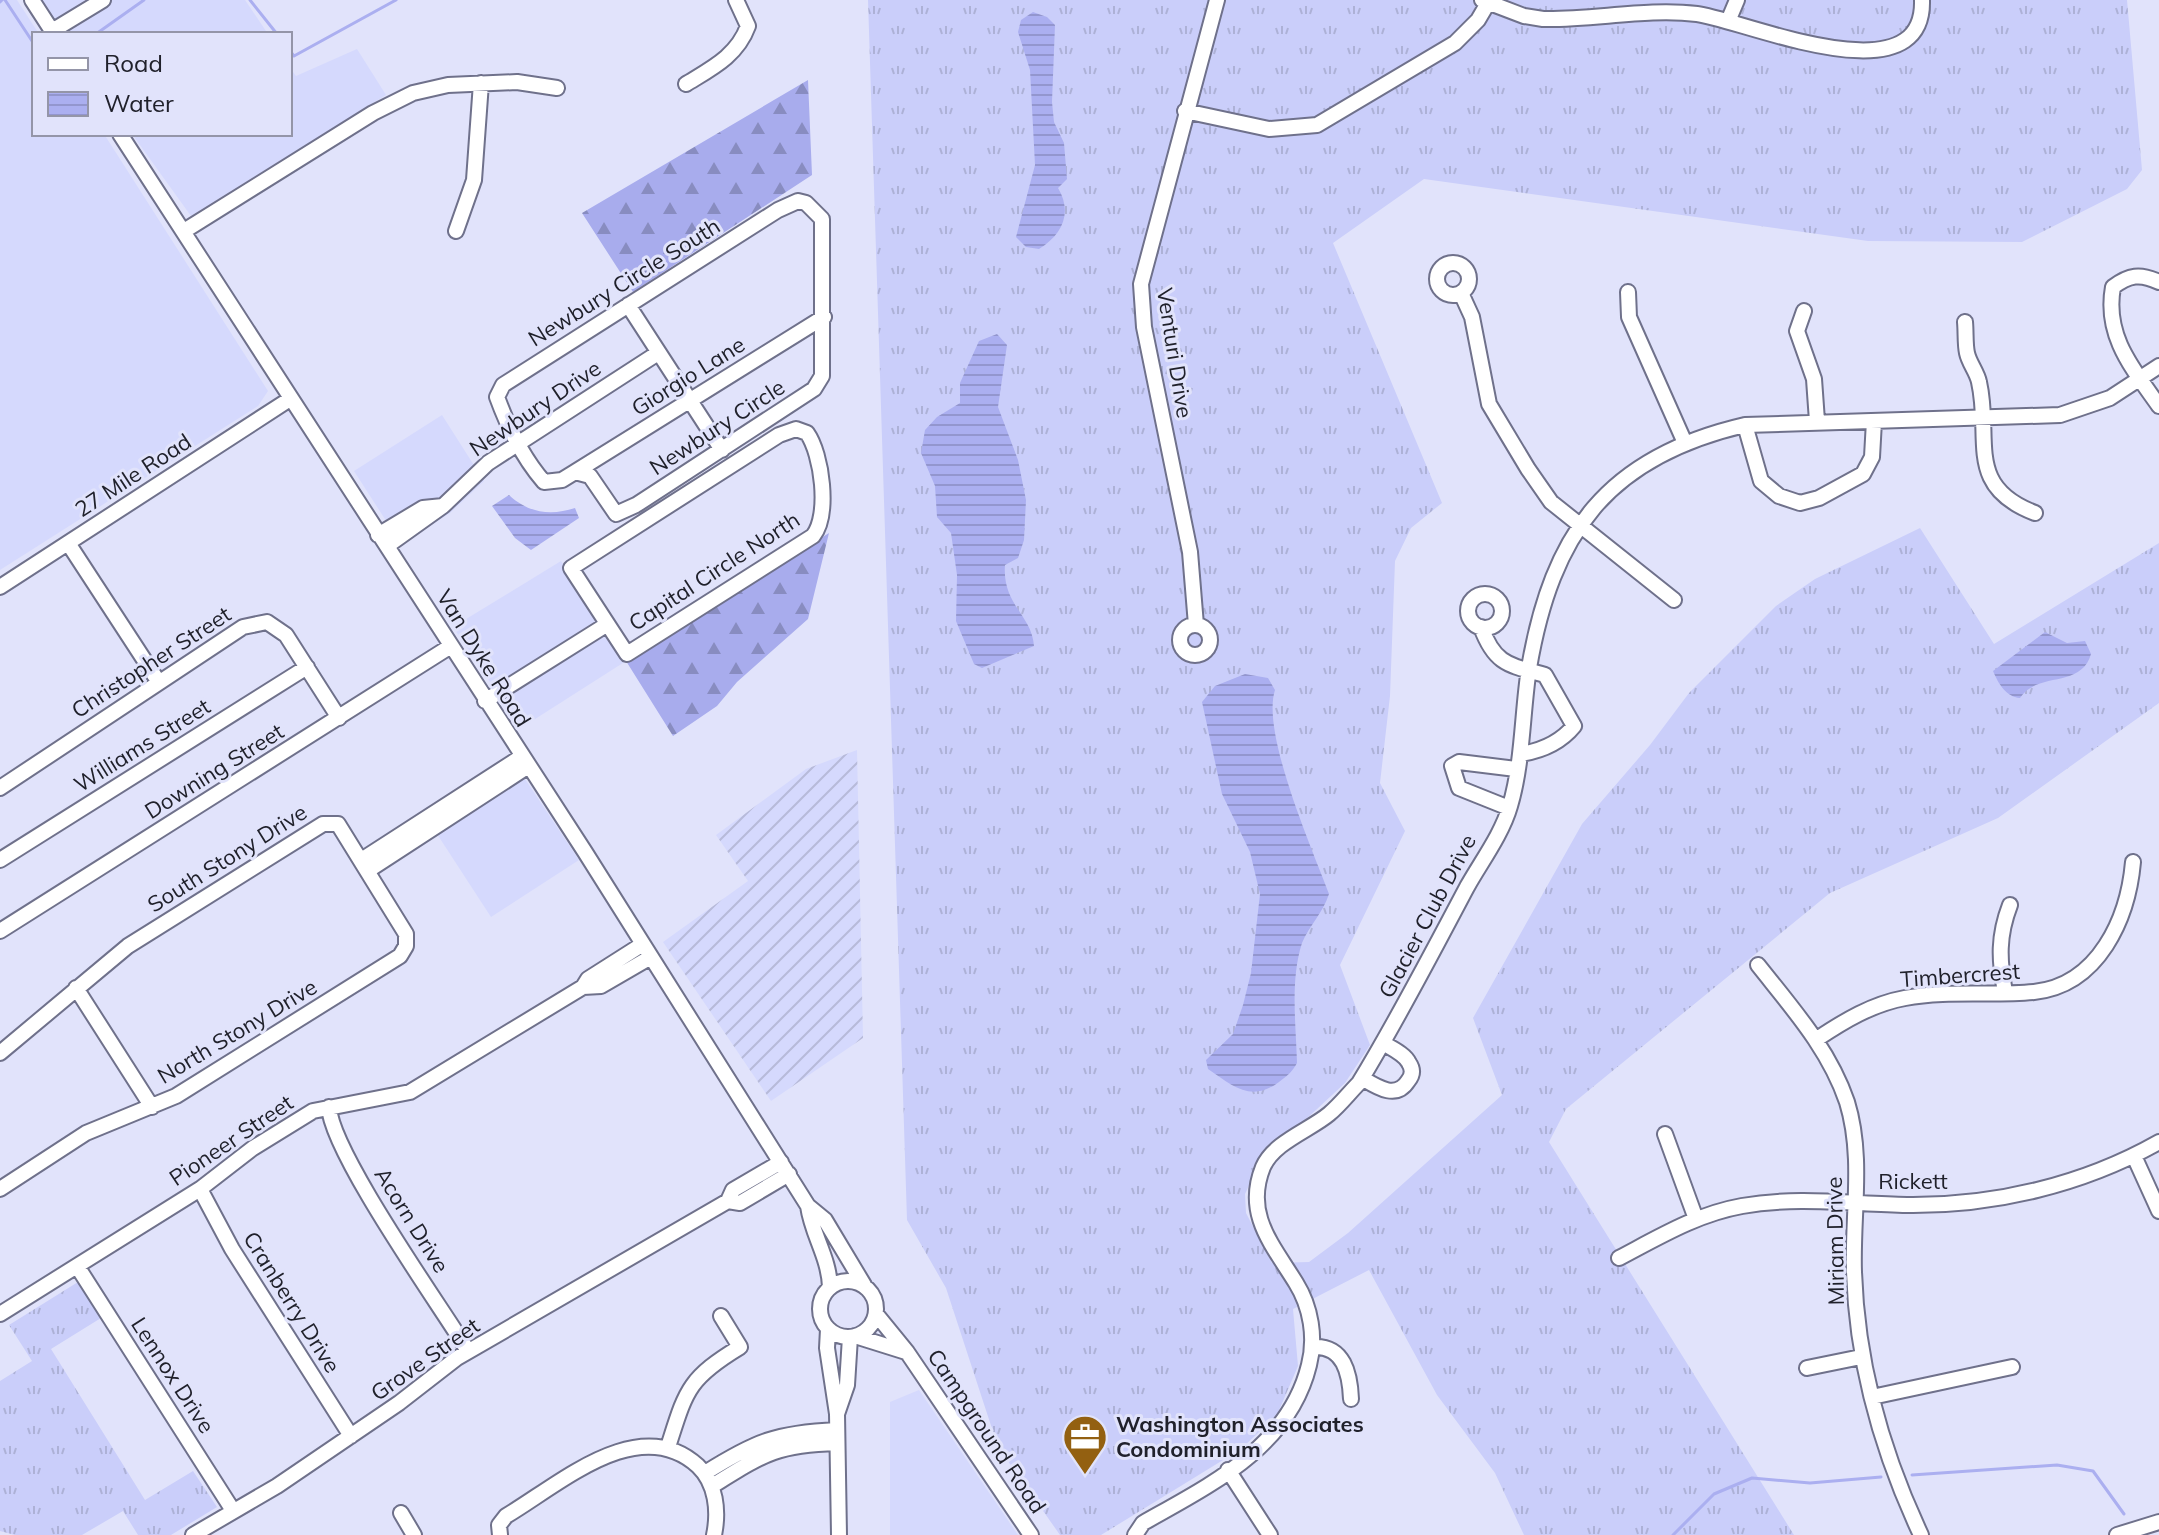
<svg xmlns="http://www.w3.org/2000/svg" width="2159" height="1535" font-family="Mulish,sans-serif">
<defs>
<pattern id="industrial-furrows" width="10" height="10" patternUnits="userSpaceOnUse" patternTransform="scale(2)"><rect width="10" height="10" fill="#d5d9fd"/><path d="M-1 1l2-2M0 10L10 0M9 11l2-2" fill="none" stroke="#b7bad9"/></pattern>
<pattern id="grass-tufts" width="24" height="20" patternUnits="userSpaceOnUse" patternTransform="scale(2)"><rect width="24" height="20" fill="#cacefa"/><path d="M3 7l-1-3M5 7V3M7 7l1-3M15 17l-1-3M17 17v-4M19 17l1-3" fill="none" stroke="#adb1d6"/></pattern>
<pattern id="forest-firs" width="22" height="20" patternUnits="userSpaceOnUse" patternTransform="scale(2)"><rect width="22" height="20" fill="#a8aced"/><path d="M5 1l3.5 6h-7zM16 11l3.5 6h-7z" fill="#888cc0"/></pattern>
<pattern id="water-rules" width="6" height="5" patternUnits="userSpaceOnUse" patternTransform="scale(2)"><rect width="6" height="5" fill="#abaff0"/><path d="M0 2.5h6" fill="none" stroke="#9396ce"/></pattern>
</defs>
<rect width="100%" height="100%" fill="#e1e3fb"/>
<path fill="#d5d9fd" d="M0,0h17l22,34h-5v100h70l164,257 -10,15 -258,164z
M40,0h205l23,34h-205z
M357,49l29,46 -195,121 -59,-82h158v-66l6,8z
M442,415l42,66 -34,32 -49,31 -47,-73z
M561,561l65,100 -105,67 -68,-101z
M523,776l56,84 -88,57 -54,-83z
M919,1390l99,145h-128v-133z"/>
<path fill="url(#industrial-furrows)" d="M857,750l6,288 -92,63 -108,-159 85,-61 -32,-46 90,-66z"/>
<path fill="url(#grass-tufts)" d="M868,0h1259l15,170 -15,19 -105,53 -154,-1 -444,-62 -91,64 109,260 -31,25 -16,33 -5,135 -10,87 25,48 -65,134 30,80 -25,38 -85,79 -15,32 1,19 26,50 37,-1 39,-29 154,-138 -29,-77 109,-194 68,-79 39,-52 87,-87 39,-27 105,-51 74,116 165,-101v160l-161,115 -168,75 -264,216 -17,33 245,393h-270l-29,-62 -58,-78 -68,-125 -76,39 5,57 -21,49 -36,34 -140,86h-41l-62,-88 -52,-159 -39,-68z
M78,1282l23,36 -50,31 94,151 48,-29 24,36 -46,28h-33l-15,-24 -41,24h-67l-15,-4v-150l32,-20 -23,-36z"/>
<path fill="url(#forest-firs)" d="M808,80l4,95 -179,117 -51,-79z
M829,533l-21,86 -71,63 -20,24 -44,30 -47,-75z"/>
<path fill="url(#water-rules)" d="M1033,12l14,5 8,8 -3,77 2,20 10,21 3,36 -9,9c15,25 4,47 -19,61l-13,-2 -10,-10 19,-72 -5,-95 -12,-38 3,-12z
M997,334l10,11 -9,62 20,53 8,40 -2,40 -6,18 -13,7c-3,40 27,50 29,81l-52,22 -8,-4 -18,-43 1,-46 -6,-42 -14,-16 -2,-31 -14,-33 4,-23 12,-13 23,-14v-20l19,-42z
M509,495c19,18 42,21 66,13l4,10 -48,32 -16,-12 -23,-32z
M2045,632l22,11 18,-2 6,13c-10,35 -54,17 -71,44 -14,-1 -22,-15 -27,-27z
M1245,674l23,4 7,12c-14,43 37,158 54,204 -6,19 -20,32 -27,49 -12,37 -6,82 -5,120 -5,9 -10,13 -18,19 -28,21 -46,4 -71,-13l-2,-9 27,-26 10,-29 8,-32 9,-79 -10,-42 -28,-58 -20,-92 13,-16z"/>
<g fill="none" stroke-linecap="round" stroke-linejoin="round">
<path stroke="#abaff0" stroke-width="3" d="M5,0l29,44
M250,0l27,34
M0,2l2,-2
M96,34l48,-34
M290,51l4,5 102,-56
M1912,1475l145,-10 36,6 31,43
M1673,1535l41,-41 38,-16 58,5 71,-6"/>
<g stroke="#6f718b" stroke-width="18">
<path id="minor" d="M32,0l22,34
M1482,0l42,16 19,3c51,1 104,-11 154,-5 46,6 228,87 225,-14
M1729,19l8,-19
M52,31l51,-31
M686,84c26,-16 51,-28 62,-58l-12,-26
M1185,111l84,18 48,-4 138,-82 23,-23 10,-17
M120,134l465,718 223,354 17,14 39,65
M798,201l8,2 16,16v157l-8,13 -178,116 -20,9 -26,-38 -15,-4 -13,8 -18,2c-21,-24 -36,-55 -47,-85l6,-12 275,-175z
M184,231l189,-118 40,-20 35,-8 69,-3 40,6
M456,231l18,-51 7,-97
M1437 279a16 16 0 1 1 32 0a16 16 0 1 1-32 0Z
M2159,282c-19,-9 -30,-7 -46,5 -9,49 20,82 46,119
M1628,292l1,25 56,126
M1461,293l11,24 17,87 39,65 23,33 123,98
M628,305l94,145
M1804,311l-7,20 17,48 3,42
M1965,322c1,10 0,22 2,31 2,10 10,19 12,29 13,57 -15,104 56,131
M1745,425l16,56 18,15 21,7 19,-5 44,-24 9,-17 2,-36
M796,429l11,4c15,21 23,82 6,103l-186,118 -56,-86 208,-133z
M575,472l249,-155
M443,506l45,-43 170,-110
M378,535l45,-27 20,-2 -56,40
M68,543l90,138
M0,587l290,-188
M1468 611a17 17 0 1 1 34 0a17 17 0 1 1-34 0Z
M1180 640a15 15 0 1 1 30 0a15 15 0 1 1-30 0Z
M1196,625l-6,-73 -46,-225 -3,-43 76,-284
M1481,627c14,38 28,38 64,48l29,51c-14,17 -33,25 -54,28
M485,701l121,-76
M0,788l243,-161 24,-5 19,13 53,83
M1509,808l-50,-20 -7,-22 7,-4 57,7
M363,859l158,-102
M0,860l307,-193
M369,870l158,-103
M0,931l451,-285
M1758,965c34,43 71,84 89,137 17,55 5,114 7,170 3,92 28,180 67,263
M583,987l18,-1 50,-29
M76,988l76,119
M2005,992c-6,-32 -7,-56 5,-87
M1817,1039c27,-18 55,-35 88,-41 42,-8 87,-2 129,-6 65,-7 94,-74 99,-130
M0,1053l128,-107 195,-122h15l68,110v12l-6,10 -224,140 -90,37 -86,56
M1362,1078c15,9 34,22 46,3 5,-6 5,-12 1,-18 -4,-9 -18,-15 -26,-20
M329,1107c2,45 110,197 139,244
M1665,1134l31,85
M2134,1156l25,55
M200,1189l32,60 119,187
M728,1201l12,2 49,-29
M808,1206c4,29 21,51 22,81
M1619,1258c40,-21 78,-44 123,-52 56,-10 109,-2 165,-1 87,1 176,-20 252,-63
M77,1266l155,243
M820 1309a28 28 0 1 1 56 0a28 28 0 1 1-56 0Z
M0,1314l200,-125 53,-41 60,-37 97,-19 173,-105 5,-8 55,-35
M876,1314l31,38 124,183
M828,1329l-1,19 10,66 2,121
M855,1336l51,16
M1313,1347c31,-2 37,27 38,52
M1807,1368l54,-11
M1872,1397l140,-30
M837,1414l10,-29 3,-48
M668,1447c18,-56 19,-68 72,-100l-19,-31
M1228,1470l42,65
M705,1473c51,-32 71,-40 132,-43
M712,1486c52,-32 63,-41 125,-43
M401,1513l13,22
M193,1535l84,-49 122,-83 58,-45 271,-157 5,-11 48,-28
M500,1535l-1,-10 7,-9c54,-32 133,-104 192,-50 18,17 21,45 16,69
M1135,1535l8,-12c69,-39 146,-76 166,-158 7,-27 2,-58 -13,-82 -24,-39 -52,-69 -33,-116 11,-25 47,-37 66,-53 11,-9 20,-21 30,-31 39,-64 73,-130 108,-196 14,-25 35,-53 43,-81 13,-44 12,-92 19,-138 23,-135 78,-211 216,-243l315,-10 50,-17 49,-32
M2117,1535l42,-13"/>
</g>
<use href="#minor" stroke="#fff" stroke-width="14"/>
</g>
<defs>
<g id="office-pin" transform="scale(2.3)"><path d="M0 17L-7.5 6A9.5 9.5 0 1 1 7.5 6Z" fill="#936011" stroke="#e1e3fb"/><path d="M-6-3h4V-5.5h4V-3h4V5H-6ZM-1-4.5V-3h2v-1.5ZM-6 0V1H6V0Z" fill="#fff"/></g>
</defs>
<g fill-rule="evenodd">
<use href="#office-pin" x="1085" y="1437"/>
</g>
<g text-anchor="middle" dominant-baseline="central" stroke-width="6" stroke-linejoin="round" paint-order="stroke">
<g font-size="22" fill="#20212b" stroke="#e1e3fb">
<text transform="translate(624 282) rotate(-32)">Newbury Circle South</text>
<text transform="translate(1175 353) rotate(81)">Venturi Drive</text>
<text transform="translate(688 376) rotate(-32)">Giorgio Lane</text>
<text transform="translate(535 408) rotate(-34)">Newbury Drive</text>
<text transform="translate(717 427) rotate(-33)">Newbury Circle</text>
<text transform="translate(133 475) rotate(-33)">27 Mile Road</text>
<text transform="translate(714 571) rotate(-33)">Capital Circle North</text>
<text transform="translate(484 658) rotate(58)">Van Dyke Road</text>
<text transform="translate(151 662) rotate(-33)">Christopher Street</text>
<text transform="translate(142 745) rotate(-32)">Williams Street</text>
<text transform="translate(214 771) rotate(-32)">Downing Street</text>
<text transform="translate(227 858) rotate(-32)">South Stony Drive</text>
<text transform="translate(1427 916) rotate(-62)">Glacier Club Drive</text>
<text transform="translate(1960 975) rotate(-4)">Timbercrest</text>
<text transform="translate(237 1031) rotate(-31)">North Stony Drive</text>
<text transform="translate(231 1140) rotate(-34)">Pioneer Street</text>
<text x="1913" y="1181">Rickett</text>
<text transform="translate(412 1220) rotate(58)">Acorn Drive</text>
<text transform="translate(1835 1241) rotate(-91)">Miriam Drive</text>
<text transform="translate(292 1302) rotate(58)">Cranberry Drive</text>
<text transform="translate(425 1359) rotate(-35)">Grove Street</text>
<text transform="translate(173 1375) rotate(57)">Lennox Drive</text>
<text transform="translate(987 1431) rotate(56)">Campground Road</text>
</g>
<g font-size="22" font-weight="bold" fill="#20212b" stroke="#e1e3fb" text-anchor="start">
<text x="1116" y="1424">Washington Associates<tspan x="1116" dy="25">Condominium</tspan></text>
</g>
</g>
<rect x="32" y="32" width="260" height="104" fill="#e1e3fb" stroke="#9495a8" stroke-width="2"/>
<rect x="48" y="58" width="40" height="12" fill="#ffffff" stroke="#9495a8" stroke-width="2"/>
<text x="104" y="72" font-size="24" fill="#20212b">Road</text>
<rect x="48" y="92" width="40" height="24" fill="url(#water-rules)" stroke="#9495a8" stroke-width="2"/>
<text x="104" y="112" font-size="24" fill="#20212b">Water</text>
</svg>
